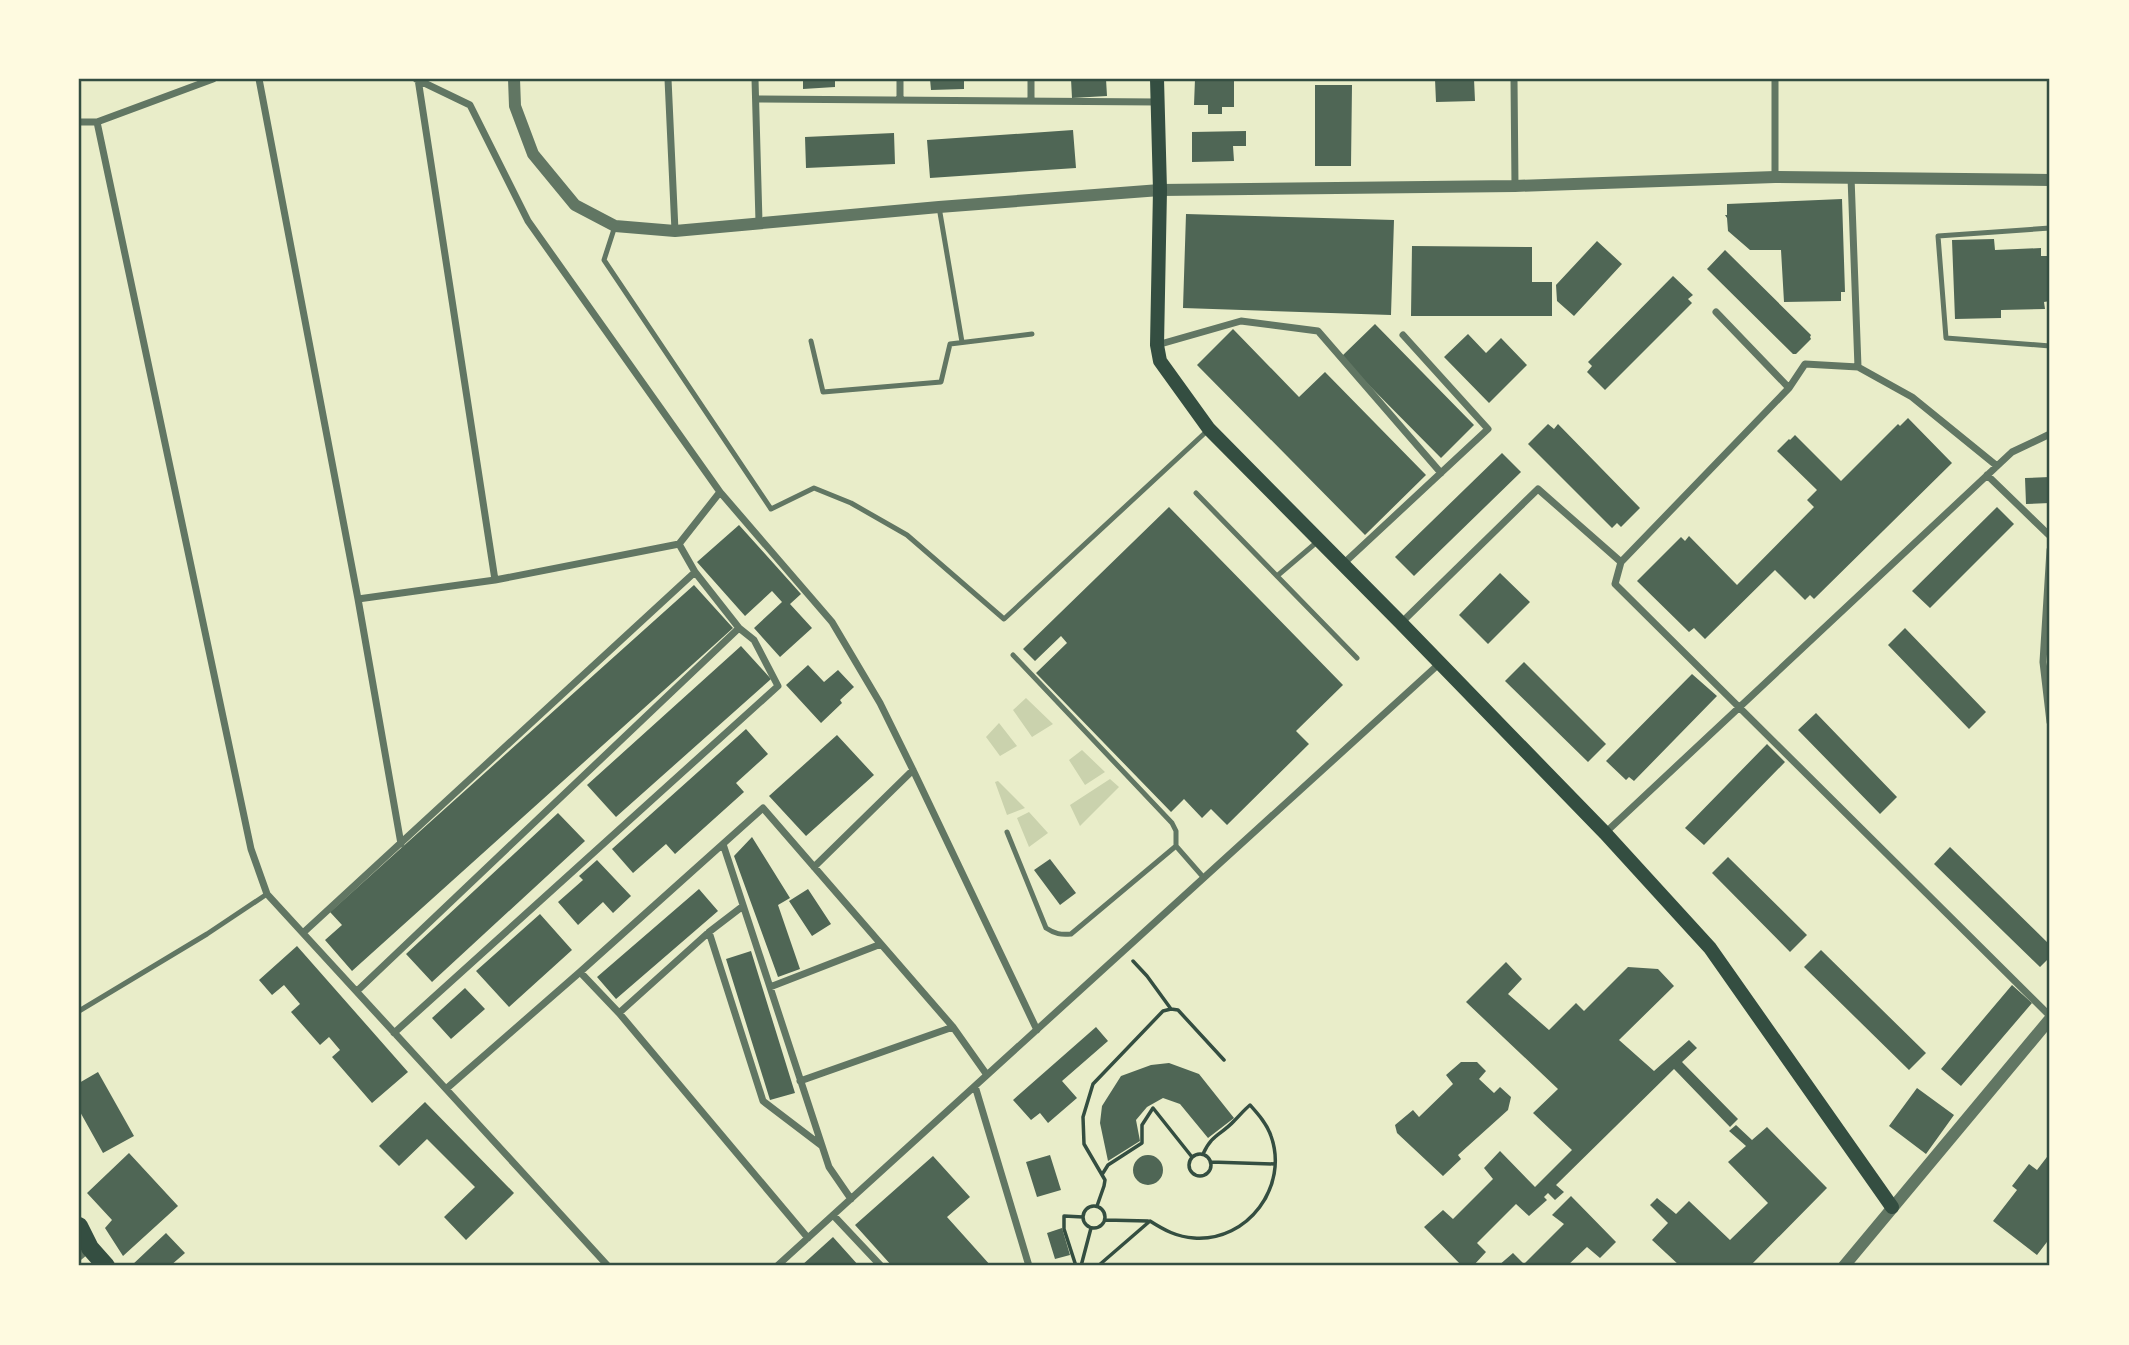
<svg xmlns="http://www.w3.org/2000/svg" width="2129" height="1345" font-family="Figtree,sans-serif">
<rect width="100%" height="100%" fill="#e9edc9"/>
<path fill="#cad2ad" d="M1026,698l27,26 -21,13 -19,-27z
M999,723l18,23 -17,10 -14,-19z
M1082,750l23,22 -20,13 -16,-25z
M1110,779l9,8 -39,39 -10,-21z
M998,781l27,27 -18,7 -12,-33z
M1029,812l19,21 -19,14 -12,-29z"/>
<path fill="#4f6655" d="M803,79h32v8l-32,2z
M930,79h34v10l-33,1z
M1071,79h35l1,17 -35,2z
M1195,79h39v28h-12v7h-14v-9h-14z
M1435,79h39l1,22 -39,1z
M1315,85h37l-1,81h-36z
M1073,130l3,38 -146,10 -3,-38z
M1246,131v15h-13l1,15 -42,1v-30z
M894,133l1,31 -89,4 -1,-31z
M1842,199l3,93h-4v9l-57,1 -3,-52h-31l-22,-19 -1,-13 -2,-3h2v-11z
M1186,214l208,6 -3,95 -208,-7z
M1994,239l1,11 46,-2v8h9v45l-6,1 1,7 -44,1v8l-46,1 -3,-79z
M1597,241l25,23 -48,52 -17,-15 -1,-16z
M1412,246l120,1v35h20v34h-141z
M1725,250l86,85 -1,2 1,2 -15,15h-3l-86,-85z
M1673,276l20,19 -5,4 4,4 -87,87 -18,-18 5,-6 -4,-4z
M1375,324l99,101 -33,33 -100,-101z
M1233,329l66,68 26,-25 101,103 -61,60 -168,-170z
M1468,334l18,19 15,-15 26,27 -38,38 -45,-46z
M1908,418l44,45 -138,136 -4,-4 -5,5 -30,-30 -70,69 -11,-11 -5,4 -52,-51 44,-44 4,4 4,-5 48,49 77,-78 -7,-7 10,-10 -40,-39 12,-12 1,1 5,-5 46,46 57,-57 2,2z
M1548,424l6,5 4,-5 82,84 -19,19 -4,-4 -5,5 -84,-84z
M1502,453l19,19 -107,104 -19,-19z
M2050,477v26l-24,1 -1,-26z
M1169,507l174,178 -47,46 13,13 -82,81 -16,-16 -9,9 -18,-19 -13,13 -135,-139 31,-30 -6,-7 -26,25 -12,-12z
M1997,507l17,17 -84,84 -18,-17z
M739,525l62,69 -11,10 22,24 -32,29 -26,-29 28,-26 -10,-11 -27,25 -48,-54z
M1500,573l30,29 -42,42 -29,-29z
M694,585l39,43 -381,343 -27,-31 17,-15 -12,-13z
M1905,628l81,84 -17,17 -81,-84z
M741,646l30,33 -155,138 -29,-32z
M1524,662l82,82 -18,18 -83,-81z
M808,665l16,17 14,-12 16,17 -14,13 2,3 -21,20 -35,-38z
M1692,674l25,22 -83,85 -5,-4 -3,3 -20,-19z
M1816,713l81,84 -17,17 -82,-84z
M746,729l22,25 -32,29 8,9 -69,62 -9,-10 -33,29 -21,-24z
M837,735l37,40 -68,61 -37,-40z
M1767,744l18,18 -81,83 -19,-17z
M558,813l27,28 -153,141 -26,-28z
M752,837l38,61 -12,7 22,64 -22,8 -44,-121z
M1950,847l100,98v12l-10,10 -106,-103z
M1728,857l79,78 -17,17 -78,-79z
M1050,859l26,34 -16,12 -26,-35z
M597,860l34,36 -18,17 -10,-11 -25,23 -20,-23 25,-22 -4,-4z
M699,889l19,22 -102,88 -19,-22z
M808,889l23,35 -19,12 -23,-35z
M540,914l32,36 -63,57 -33,-36z
M297,946l111,126 -36,31 -40,-46 8,-7 -11,-13 -9,8 -29,-33 9,-8 -16,-19 -12,10 -13,-15z
M1821,950l105,103 -17,17 -105,-103z
M751,951l44,142 -25,7 -44,-141z
M1506,962l16,17 -14,15 41,36 27,-27 8,8 44,-44 30,2 16,17 -55,54 35,31 35,-31 8,8 -15,14 56,57 -8,8 -56,-58 -118,116 8,7 -9,8 -7,-7 -4,4 3,3 -18,16 -13,-12 -39,39 9,9 -13,14h-11l-38,-39 19,-17 10,9 40,-40 -9,-11 16,-17 35,36 37,-37 -39,-37 25,-24 -92,-87z
M2012,985l20,18 -71,83 -20,-17z
M465,988l20,21 -34,30 -19,-21z
M1096,1027l12,14 -46,40 15,17 -29,25 -8,-10 -9,7 -18,-20z
M1461,1062h16l9,9 -7,8 15,14 6,-6 11,10 -3,13 -50,45 3,4 -18,17 -46,-43 -2,-8 18,-15 6,7 34,-33 -7,-9z
M1169,1063l30,11 35,44 -26,20 -28,-34 -17,-6 -16,9 -11,13 4,21 -32,20 -8,-38 2,-17 19,-30 30,-11z
M98,1072l36,64 -31,17 -24,-43v-27z
M1917,1088l37,27 -28,39 -37,-28z
M425,1102l89,91 -48,47 -22,-23 31,-30 -48,-48 -28,27 -20,-20z
M1736,1125l16,15 15,-13 60,61 -77,78h-70l-28,-26 16,-17 -18,-18 7,-7 19,16 13,-13 41,39 38,-37 -40,-41 18,-16 -17,-15z
M129,1153l49,53 -55,50 -18,-28 7,-8 -25,-27z
M2050,1153v85l-13,17 -44,-34 24,-31 -5,-4 17,-22 8,6z
M1050,1155l11,35 -24,7 -11,-35z
M1133 1170a15 15 0 1 1 30 0a15 15 0 1 1-30 0Z
M933,1156l37,41 -23,20 44,49h-99l-37,-41z
M1571,1196l45,46 -16,16 -13,-11 -20,19h-69l15,-13 11,11 40,-40 -12,-9z
M1062,1228l8,27 -15,4 -8,-26z
M166,1233l19,20 -15,13h-39z
M833,1237l26,29h-58z"/>
<g fill="none" stroke-linecap="round" stroke-linejoin="round">
<path stroke="#344e41" stroke-width="3.5" d="M1133,961l14,15 24,33
M1189 1165a11 11 0 1 1 22 0a11 11 0 1 1-22 0Z
M1211,1162l64,2
M1103,1173l5,-8 34,-22v-18l11,-17 39,49
M1083 1217a11 11 0 1 1 22 0a11 11 0 1 1-22 0Z
M1097,1206l7,-20 1,-6 -21,-36 -1,-27 10,-33 70,-73 8,-2 7,1 46,50
M1105,1220l43,1
M1076,1266l-12,-37v-13l19,1
M1081,1266l10,-38
M1098,1266l52,-45c14,9 27,16 44,17 54,4 95,-52 77,-102 -4,-12 -13,-22 -21,-31 -6,5 -10,10 -16,16 -13,14 -22,13 -31,33"/>
<path stroke="#617663" stroke-width="5" d="M939,207l23,135
M615,226l-11,34 167,249 43,-21 37,15 56,32 97,84 203,-188
M2050,228l-112,8 8,102 104,8
M811,341l12,51 118,-10 9,-38 82,-10
M1196,493l161,165
M1277,576l40,-34
M1007,832l39,96c9,6 15,7 25,6l105,-88v-15l-4,-8 -159,-168
M1176,846l28,32
M79,1011l128,-77 60,-40"/>
<path stroke="#617663" stroke-width="7" d="M259,79l99,520 43,245
M416,79l54,26 58,116 192,271 112,130 48,81 33,67 124,260
M418,79l77,501
M668,79l7,152
M755,79l4,143
M1031,79v22
M1514,79l1,107
M756,99l401,3
M900,99v-20
M79,122h18l116,-43
M97,122l154,727 16,45 179,195 134,-117 183,-164 190,219 34,48
M1775,177v-98
M1851,177l7,190
M1157,345l84,-24 77,10 123,142
M1789,388l16,-24 53,3 54,30 85,69
M1987,475l63,61
M2050,550l-7,112 7,60
M1621,562l-6,22 435,432
M1343,564l145,-135 -85,-94
M358,599l137,-19 184,-36
M1401,623l137,-134 83,73 168,-174 -73,-76
M1605,833l407,-381 38,-18
M723,844l106,323 22,32
M814,867l99,-97
M304,932l391,-360 -16,-28 41,-52
M709,932l54,169 59,45
M580,972l39,41 90,-81 34,-26
M770,987l111,-43
M357,991l382,-363
M619,1013l189,225
M394,1033l384,-347 -24,-46 -15,-12 -44,-56
M800,1081l153,-54
M975,1086l54,180
M446,1089l162,177
M833,1215l48,51
M79,1257l11,-9
M777,1266l663,-603"/>
<path stroke="#617663" stroke-width="12" d="M514,79l1,27 18,48 42,51 40,21 60,5 264,-24 221,-17 355,-4 260,-9 275,3
M1844,1266l206,-247"/>
<path stroke="#344e41" stroke-width="14" d="M1157,79l3,111 -3,155 3,16 49,68 192,194 204,210 105,115 182,259"/>
<path stroke="#344e41" stroke-width="18" d="M79,1226l11,22 16,18"/>
</g>
<rect width="2129" height="1345" fill="none" stroke="#fefae0" stroke-width="161"/>
<rect x="80" y="80" width="1968" height="1184" fill="none" stroke="#344e41" stroke-width="2.5"/>
</svg>
